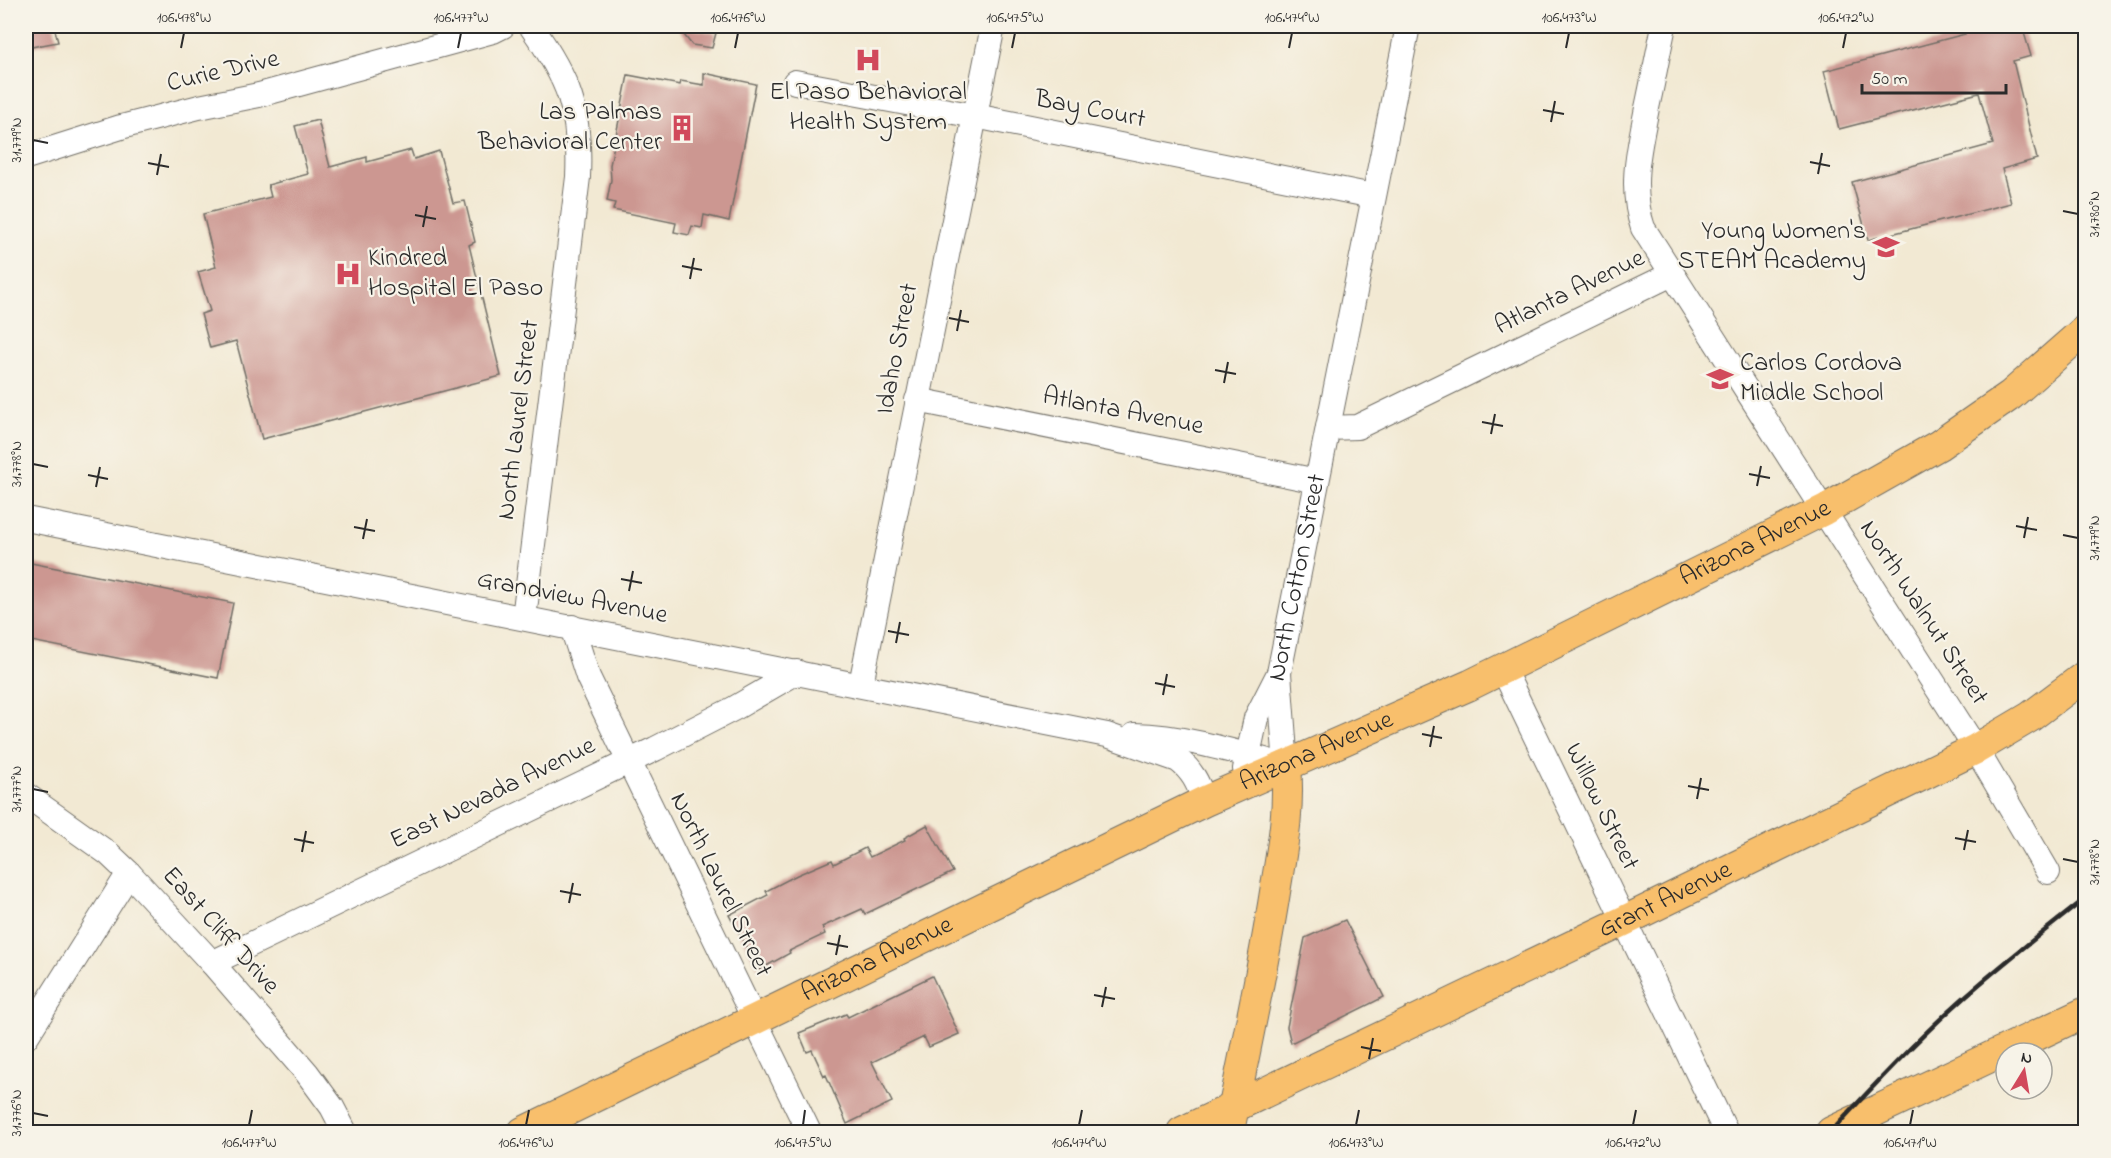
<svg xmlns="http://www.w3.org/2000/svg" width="2111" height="1158" font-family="'Indie Flower',sans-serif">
<rect width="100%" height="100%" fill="#f7f3e8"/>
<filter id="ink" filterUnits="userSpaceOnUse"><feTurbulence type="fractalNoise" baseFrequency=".0167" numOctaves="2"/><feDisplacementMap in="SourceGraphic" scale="12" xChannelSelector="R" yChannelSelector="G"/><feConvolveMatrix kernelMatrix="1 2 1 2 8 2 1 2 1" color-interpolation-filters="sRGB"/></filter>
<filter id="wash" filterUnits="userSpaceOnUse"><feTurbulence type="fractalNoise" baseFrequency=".008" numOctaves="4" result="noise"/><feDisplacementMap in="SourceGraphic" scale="24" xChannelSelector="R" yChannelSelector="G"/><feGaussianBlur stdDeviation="1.35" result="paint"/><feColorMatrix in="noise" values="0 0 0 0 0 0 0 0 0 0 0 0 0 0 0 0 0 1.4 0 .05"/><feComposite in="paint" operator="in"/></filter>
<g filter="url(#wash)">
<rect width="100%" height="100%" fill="#f2e9d3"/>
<g id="blocks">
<path fill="#cc9791" d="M26,26h28l4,16 -32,6z
M677,26l39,7 -4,15 -20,-3z
M1962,26h60l9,30 -18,5 24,98 -35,10 9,34 -143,37 -16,-58 141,-38 -14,-51 -140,36 -15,-58 141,-37z
M704,73l52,11 -27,137 -25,-6 -2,13 -10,-2 -3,9 -15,-3 2,-9 -63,-13 2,-7 -8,-2 4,-21 -1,-15 18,-90 52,10 1,-4 23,4z
M318,120l12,47 37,-10v5l44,-12 3,9 25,-8 14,52 12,-2 10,41 -6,3 32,131 -239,63 -26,-98 -26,7 -9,-34 9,-3 -12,-39 18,-5 -13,-53 68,-17 -3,-12 40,-11 -13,-48z
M26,562l207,41 -15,75 -192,-38z
M927,825l26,47 -88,42 -3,-5 -40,18 3,7 -36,17 1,2 -31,17 -30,-55 39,-20 -2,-4 31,-16 35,-15 2,4 31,-16 5,9 35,-17 -1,-2z
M1345,920l39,77 -93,46 -4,-16 18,-89z
M932,976l27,58 -30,13 -5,-10 -52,25 20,40 -45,22 -21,-49 -2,1 -12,-26 -5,2 -8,-19 47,-19 2,3z"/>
</g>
</g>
<g filter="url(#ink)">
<use href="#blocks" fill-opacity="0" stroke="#716e66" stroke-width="1.5"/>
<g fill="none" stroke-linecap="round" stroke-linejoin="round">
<g stroke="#716e66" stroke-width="26">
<g id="minor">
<path d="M1664,26c-6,27 -11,55 -17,82 -8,41 -18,79 -4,120l333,521 72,123"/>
<path d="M795,82l180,34 398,80"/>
<path d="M26,157l95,-30 78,-20 60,-12 234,-64 10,-5"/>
<path d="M917,400l400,81"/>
<path d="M1328,428l29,-1 315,-153"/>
<path d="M26,519l1081,216 71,25c15,11 20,24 27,41"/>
<path d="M524,618l54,-441c3,-67 -9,-97 -47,-151"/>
<path d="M572,627l16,50 221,455"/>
<path d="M1503,669l223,463"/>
<path d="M861,684l132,-658"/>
<path id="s1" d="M1134,735c51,1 102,17 152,31l-7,-93 129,-647"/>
<path d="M1245,769l11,-51 23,-45"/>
<path d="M26,795l83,59 20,19 83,90 95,110 25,34 13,25"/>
<path d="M212,963l443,-214 80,-41 62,-36"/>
<path d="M26,1037l103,-164"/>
</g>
</g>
<g stroke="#716e66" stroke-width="32">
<g id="major">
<path d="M1231,1121c15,-76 32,-152 44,-229 7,-43 15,-82 11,-126"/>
<path id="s2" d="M523,1132l682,-331 265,-116 354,-175 115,-65 72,-50 75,-66"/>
<path id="s3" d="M1182,1132l442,-211 352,-172 54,-32 56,-42"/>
<path d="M1831,1132l255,-120"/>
</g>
</g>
<use href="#minor" stroke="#fff" stroke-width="24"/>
<use href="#major" stroke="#f8bf6c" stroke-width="30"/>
<path stroke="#2b2b2b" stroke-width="4.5" d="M1831,1132c41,-45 82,-89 128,-130 40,-36 84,-70 127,-104"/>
</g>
</g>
<path fill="none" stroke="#2b2b2b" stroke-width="2" d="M181,48l3,-15M458,48l3,-15M735,48l3,-15M1012,48l3,-15M1289,48l3,-15M1566,48l3,-15M1843,48l3,-15M1543,110l21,4M1551,122l4,-21M33,140l15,3M1810,162l20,4M148,163l21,4M1818,174l4,-21M157,175l4,-21M2063,211l15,3M415,215l21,4M423,227l4,-21M682,266l20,4M690,279l4,-21M949,318l20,4M957,331l4,-21M1215,370l21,4M1224,383l4,-21M1482,422l21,4M1491,434l4,-20M33,464l15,3M1749,474l21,4M88,475l20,4M1757,486l4,-20M96,487l4,-20M2016,526l21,4M354,527l21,4M2063,535l15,3M2024,538l4,-21M363,539l4,-20M621,579l21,4M629,591l4,-20M888,631l21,4M896,643l4,-21M1155,683l20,4M1163,695l4,-21M1422,734l20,4M1430,747l4,-21M1688,786l21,4M33,789l15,3M1697,799l4,-21M1955,838l21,4M294,839l20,4M1964,850l4,-20M302,852l4,-21M2063,859l15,3M560,891l21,4M569,903l4,-20M827,943l21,4M836,955l4,-20M1094,995l21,4M1102,1007l4,-20M1361,1047l20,4M1369,1059l4,-21M33,1113l15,3M249,1125l3,-15M526,1125l3,-15M803,1125l2,-15M1079,1125l3,-15M1356,1125l3,-15M1633,1125l3,-15M1910,1125l3,-15"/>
<defs>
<g id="hospital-bare" transform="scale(2.07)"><path d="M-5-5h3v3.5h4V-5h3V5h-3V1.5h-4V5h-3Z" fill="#d1495b" stroke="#f7f3e8" stroke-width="2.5" paint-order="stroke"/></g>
<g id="building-bare" transform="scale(2.07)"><path d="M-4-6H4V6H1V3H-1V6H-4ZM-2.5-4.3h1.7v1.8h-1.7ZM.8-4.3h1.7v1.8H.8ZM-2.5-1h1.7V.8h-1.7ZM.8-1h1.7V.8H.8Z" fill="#d1495b" stroke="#f7f3e8" stroke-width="2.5" paint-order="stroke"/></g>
<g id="school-bare" transform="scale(2.07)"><path d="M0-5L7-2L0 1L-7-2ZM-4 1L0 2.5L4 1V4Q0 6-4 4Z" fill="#d1495b" stroke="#f7f3e8" stroke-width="2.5" paint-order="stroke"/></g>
</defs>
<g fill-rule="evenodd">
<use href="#hospital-bare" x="868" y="60"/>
<use href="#building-bare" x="682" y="128"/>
<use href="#school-bare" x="1886" y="247"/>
<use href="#hospital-bare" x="348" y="274"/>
<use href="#school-bare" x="1720" y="379"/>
</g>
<g text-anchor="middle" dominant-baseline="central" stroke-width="4.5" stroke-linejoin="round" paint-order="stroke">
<g font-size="26" fill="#2b2b2b" stroke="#f7f3e8">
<text transform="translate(223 72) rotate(-13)">Curie Drive</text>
<text transform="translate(1090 110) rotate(11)">Bay Court</text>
<text transform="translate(1570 293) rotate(-26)">Atlanta Avenue</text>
<text transform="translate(898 349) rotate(-79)">Idaho Street</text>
<text transform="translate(1123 412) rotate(11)">Atlanta Avenue</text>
<text transform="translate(519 420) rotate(-83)">North Laurel Street</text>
<text stroke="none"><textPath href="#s2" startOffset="1366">Arizona Avenue</textPath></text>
<text stroke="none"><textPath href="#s1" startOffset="346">North Cotton Street</textPath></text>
<text transform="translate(572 598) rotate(11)">Grandview Avenue</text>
<text transform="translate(1923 613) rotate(57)">North Walnut Street</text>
<text stroke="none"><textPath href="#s2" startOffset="880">Arizona Avenue</textPath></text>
<text transform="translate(493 794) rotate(-26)">East Nevada Avenue</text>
<text transform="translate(1601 807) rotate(64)">Willow Street</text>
<text transform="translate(720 885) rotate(64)">North Laurel Street</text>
<text stroke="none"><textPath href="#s3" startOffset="536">Grant Avenue</textPath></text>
<text transform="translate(220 931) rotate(48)">East Cliff Drive</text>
<text stroke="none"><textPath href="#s2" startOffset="394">Arizona Avenue</textPath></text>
</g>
<g font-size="26" fill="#2b2b2b" stroke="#f7f3e8" text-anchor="end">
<text x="868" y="93" text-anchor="middle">El Paso Behavioral<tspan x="868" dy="30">Health System</tspan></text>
<text x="662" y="113">Las Palmas<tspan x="662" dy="30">Behavioral Center</tspan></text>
<text x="1866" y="232">Young Women's<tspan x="1866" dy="30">STEAM Academy</tspan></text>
<text x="368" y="259" text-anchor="start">Kindred<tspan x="368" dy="30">Hospital El Paso</tspan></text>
<text x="1740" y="364" text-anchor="start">Carlos Cordova<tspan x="1740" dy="30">Middle School</tspan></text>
</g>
</g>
<rect width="2111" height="1158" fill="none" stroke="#f7f3e8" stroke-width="66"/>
<g transform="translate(2024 1071) rotate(11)"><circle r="28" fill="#f7f3e8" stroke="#a5a39c" stroke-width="1.5"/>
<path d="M0-4.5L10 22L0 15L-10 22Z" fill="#d1495b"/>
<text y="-9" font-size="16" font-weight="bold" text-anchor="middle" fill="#2b2b2b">N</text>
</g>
<path d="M1862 84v9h144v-9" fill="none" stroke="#2b2b2b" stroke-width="3"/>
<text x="1871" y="84" font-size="18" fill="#2b2b2b" stroke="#f7f3e8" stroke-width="4.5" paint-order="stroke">50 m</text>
<rect x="33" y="33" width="2045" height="1092" fill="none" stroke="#2b2b2b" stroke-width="2"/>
<g font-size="15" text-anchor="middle" fill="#2b2b2b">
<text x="184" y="22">106.478°W</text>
<text x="461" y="22">106.477°W</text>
<text x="738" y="22">106.476°W</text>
<text x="1015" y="22">106.475°W</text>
<text x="1292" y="22">106.474°W</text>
<text x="1569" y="22">106.473°W</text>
<text x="1846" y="22">106.472°W</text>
<text transform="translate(16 140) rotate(-90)" y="5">31.779°N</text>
<text transform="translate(2094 214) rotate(-90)" y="5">31.780°N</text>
<text transform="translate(16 464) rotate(-90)" y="5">31.778°N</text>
<text transform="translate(2094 538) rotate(-90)" y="5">31.779°N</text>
<text transform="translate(16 789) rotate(-90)" y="5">31.777°N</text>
<text transform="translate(2094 862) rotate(-90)" y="5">31.778°N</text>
<text transform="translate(16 1113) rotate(-90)" y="5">31.776°N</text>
<text x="249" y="1147">106.477°W</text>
<text x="526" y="1147">106.476°W</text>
<text x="803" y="1147">106.475°W</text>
<text x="1079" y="1147">106.474°W</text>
<text x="1356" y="1147">106.473°W</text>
<text x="1633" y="1147">106.472°W</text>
<text x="1910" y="1147">106.471°W</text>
</g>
</svg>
